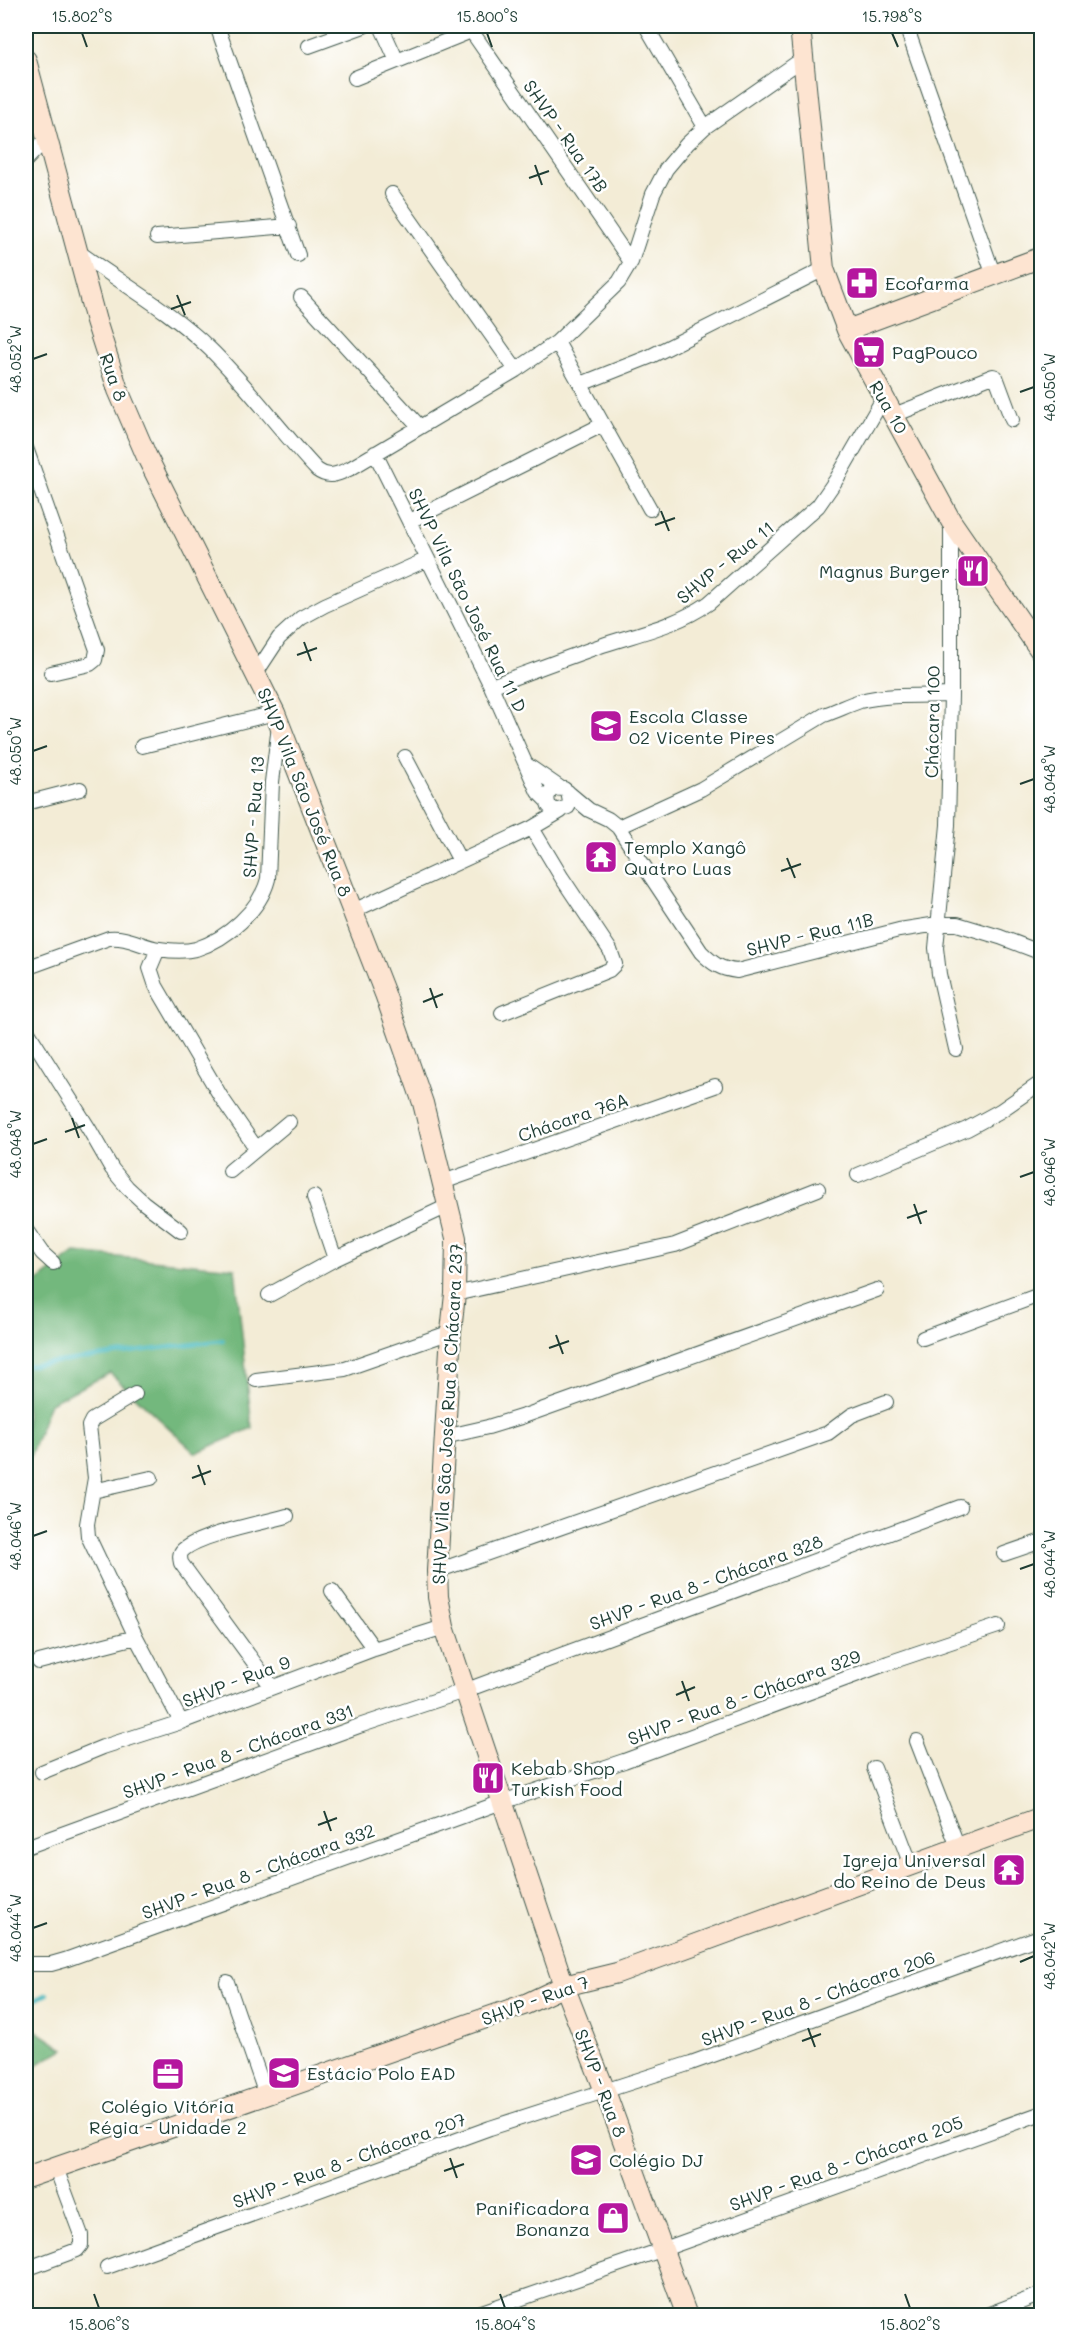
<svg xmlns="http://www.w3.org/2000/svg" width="1067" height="2341" font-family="Mali,sans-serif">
<rect width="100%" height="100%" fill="#fff"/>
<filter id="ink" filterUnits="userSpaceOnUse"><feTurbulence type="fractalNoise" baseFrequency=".0167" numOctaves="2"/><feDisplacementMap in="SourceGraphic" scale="12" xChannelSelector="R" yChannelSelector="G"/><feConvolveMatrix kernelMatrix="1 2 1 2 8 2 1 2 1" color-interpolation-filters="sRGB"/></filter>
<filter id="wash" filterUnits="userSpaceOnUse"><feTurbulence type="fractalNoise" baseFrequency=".008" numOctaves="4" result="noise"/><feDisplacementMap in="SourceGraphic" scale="24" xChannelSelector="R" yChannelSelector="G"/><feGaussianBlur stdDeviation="1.35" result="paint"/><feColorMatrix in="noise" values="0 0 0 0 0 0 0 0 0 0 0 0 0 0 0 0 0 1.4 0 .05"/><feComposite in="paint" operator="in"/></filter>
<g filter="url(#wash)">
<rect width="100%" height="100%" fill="#f3ecd6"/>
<path fill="#73b87d" stroke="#497a58" stroke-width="1.5" d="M75,1253l160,15 17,160 -56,25 -86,-80 -60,30 -24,64v-177z
M26,2024l38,25 -38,22z"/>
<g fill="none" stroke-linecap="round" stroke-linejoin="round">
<path stroke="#4abac0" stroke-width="4" d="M26,1366l197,-26
M26,2005l21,-11"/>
</g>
</g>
<g filter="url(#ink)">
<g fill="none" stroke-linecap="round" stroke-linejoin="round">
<g stroke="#3f574c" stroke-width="16">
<path id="street" d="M217,26l81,229
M381,26l16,35 74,-30
M468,26l163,236
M646,26l59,101
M906,26l87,247
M309,46l55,-20
M355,78l42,-17
M26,160l21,-22
M392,194l124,176
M157,237l132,-11
M77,251c44,32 94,60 133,98 39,38 70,82 107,121 12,9 21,4 34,-2l165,-98 41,-28 62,-60 12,-20 22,-68 13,-25 21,-25 18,-17 99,-69
M301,297l118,129
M557,342l93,167
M581,384l68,-27 175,-88
M894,415l99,-39 3,1 16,43
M26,448l71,202 -2,10 -5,4 -39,9
M375,453l116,233 47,106 9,9
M410,521l192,-96
M951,521v174l-3,130 -12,123 3,26 17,75
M256,673l23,-35 22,-20 24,-13 103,-46
M491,686c38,-14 75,-28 112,-41 39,-13 73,-19 106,-42l109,-97 18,-26 48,-83
M142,746l133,-33
M405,757l55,104
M527,765l32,22
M568,792l2,10 -2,5 -12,4 -7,-5c-3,-7 -2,-13 5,-18l10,1 25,21 19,9 10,8 83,125c12,12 19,17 36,19l162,-41 39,-6h19l43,13 42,16
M26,803l54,-14
M618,827l83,-38 123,-74c12,-4 24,-10 36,-14 29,-7 61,-5 91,-6
M353,911l179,-83 29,-17
M158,949l-8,19 6,18 65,111 35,51
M26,968l83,-30c18,-2 32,8 50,11 12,2 25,3 37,0 31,-10 64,-39 72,-70l4,-97 7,-56
M502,1013l107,-43 6,-6 -5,-14 -48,-72 -30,-50
M26,1029l63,100 23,40 15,18 17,16 37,28
M230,1171l59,-49
M858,1175l109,-46 33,-18 42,-29
M443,1182l272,-96
M314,1197l21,62
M26,1230l16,23 11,10
M455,1294l220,-49 143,-56
M269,1295l66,-36 115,-54
M923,1338l119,-44
M256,1380l89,-11 106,-37
M135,1394l-43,26 -3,6 6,52 -8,46 1,12 48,101 45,85
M444,1437l44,-10 36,-11 353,-126
M93,1491l58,-13
M1004,1554l38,-13
M437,1571l391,-138 24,-18 34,-13
M332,1591l42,58
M39,1662l97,-25
M272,1687l-91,-124c-1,-5 -2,-9 2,-13 18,-16 79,-27 104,-34
M917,1741l41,106
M874,1768l37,97
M42,1772l61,-25 78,-25 193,-73 70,-22
M26,1847l333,-121 105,-35 496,-184
M26,1964h25l14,-4 437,-158 122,-41 264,-98 110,-37
M227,1982l39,113
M107,2267l383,-139 201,-65 351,-127
M26,2269l51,-19 4,-5v-10l-25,-67
M470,2316l194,-67 378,-136
M984,2316l58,-22"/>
</g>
<g stroke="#3f574c" stroke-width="22">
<path id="secondary" d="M800,26l24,243 23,61 104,191 91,132
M26,60l70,261 22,69 28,65 129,258 110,281 38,109 33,135 -1,56 -4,38 -14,239 1,26 6,30 120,359 41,105 82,225
M847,330l195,-73
M26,2178l500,-174 38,-18 53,-13 425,-156"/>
</g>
<use href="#street" stroke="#fff" stroke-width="14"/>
<use href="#secondary" stroke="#fde4d1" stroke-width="20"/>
</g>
</g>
<path fill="none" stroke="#1f3d34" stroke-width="2" d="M82,33l5,14M487,33l5,14M892,33l6,14M535,165l7,20M529,178l20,-7M177,295l8,20M171,309l20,-7M33,359l14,-5M1020,392l14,-5M661,511l8,20M655,525l20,-7M304,642l7,19M297,655l20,-7M33,751l14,-5M1020,784l14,-5M787,858l8,20M781,871l20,-7M430,988l7,20M423,1002l20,-8M72,1118l7,20M65,1132l20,-7M33,1144l14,-5M1020,1177l14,-5M914,1204l7,20M907,1218l20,-7M556,1335l7,19M549,1348l20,-7M198,1465l7,20M192,1478l19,-7M33,1536l14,-5M1020,1569l14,-5M682,1681l7,20M676,1695l19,-8M324,1811l7,20M318,1825l19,-7M33,1928l14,-5M1020,1962l14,-6M808,2028l7,19M802,2041l19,-7M450,2158l7,20M444,2171l20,-7M94,2294l5,14M500,2294l5,14M905,2294l5,14"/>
<defs>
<g id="pharmacy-square" transform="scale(1.725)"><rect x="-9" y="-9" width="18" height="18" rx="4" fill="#b5179e" stroke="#fff"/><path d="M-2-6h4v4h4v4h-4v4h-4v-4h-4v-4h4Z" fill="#fff"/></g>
<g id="supermarket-square" transform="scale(1.725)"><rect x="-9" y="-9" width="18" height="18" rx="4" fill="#b5179e" stroke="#fff"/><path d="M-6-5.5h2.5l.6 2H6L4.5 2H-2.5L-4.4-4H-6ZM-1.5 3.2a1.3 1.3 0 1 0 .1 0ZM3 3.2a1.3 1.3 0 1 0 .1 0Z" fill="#fff"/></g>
<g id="restaurant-square" transform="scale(1.725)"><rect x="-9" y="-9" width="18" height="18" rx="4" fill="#b5179e" stroke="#fff"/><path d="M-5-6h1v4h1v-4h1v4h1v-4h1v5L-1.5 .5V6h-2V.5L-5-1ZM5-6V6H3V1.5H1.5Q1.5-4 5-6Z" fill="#fff"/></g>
<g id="school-square" transform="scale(1.725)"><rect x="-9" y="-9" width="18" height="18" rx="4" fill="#b5179e" stroke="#fff"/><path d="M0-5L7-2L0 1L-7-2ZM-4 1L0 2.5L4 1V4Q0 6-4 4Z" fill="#fff"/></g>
<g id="temple-square" transform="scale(1.725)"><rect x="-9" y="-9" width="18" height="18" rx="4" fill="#b5179e" stroke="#fff"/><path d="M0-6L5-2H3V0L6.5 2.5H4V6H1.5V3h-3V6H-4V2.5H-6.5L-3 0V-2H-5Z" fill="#fff"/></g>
<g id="university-square" transform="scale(1.725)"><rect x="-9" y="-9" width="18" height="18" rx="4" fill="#b5179e" stroke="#fff"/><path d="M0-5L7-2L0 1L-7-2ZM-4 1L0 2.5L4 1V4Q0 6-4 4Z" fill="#fff"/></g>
<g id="office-square" transform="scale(1.725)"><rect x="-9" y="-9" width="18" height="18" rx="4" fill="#b5179e" stroke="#fff"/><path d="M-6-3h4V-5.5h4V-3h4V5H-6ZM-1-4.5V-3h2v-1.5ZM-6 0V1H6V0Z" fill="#fff"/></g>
<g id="shop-square" transform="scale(1.725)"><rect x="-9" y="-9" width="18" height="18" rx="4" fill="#b5179e" stroke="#fff"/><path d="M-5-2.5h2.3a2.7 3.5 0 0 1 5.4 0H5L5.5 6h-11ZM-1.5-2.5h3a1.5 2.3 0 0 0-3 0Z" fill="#fff"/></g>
</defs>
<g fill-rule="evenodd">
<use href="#pharmacy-square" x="862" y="283"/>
<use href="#supermarket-square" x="869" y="352"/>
<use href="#restaurant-square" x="973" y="571"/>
<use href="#school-square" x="606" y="726"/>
<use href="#temple-square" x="601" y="857"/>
<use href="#restaurant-square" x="488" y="1778"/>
<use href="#temple-square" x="1009" y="1870"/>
<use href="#university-square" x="284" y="2073"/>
<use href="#office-square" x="168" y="2074"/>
<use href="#school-square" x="586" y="2160"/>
<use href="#shop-square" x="613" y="2218"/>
</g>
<g text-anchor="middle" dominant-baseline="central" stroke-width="5" stroke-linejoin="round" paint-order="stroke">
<g font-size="18" fill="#1f3d34" stroke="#fff">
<text transform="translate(566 136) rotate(55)">SHVP - Rua 17B</text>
<text transform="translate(114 377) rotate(71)">Rua 8</text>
<text transform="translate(889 407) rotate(60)">Rua 10</text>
<text transform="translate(725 562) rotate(-39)">SHVP - Rua 11</text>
<text transform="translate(468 600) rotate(64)">SHVP Vila São José Rua 11 D</text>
<text transform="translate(932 722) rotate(-89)">Chácara 100</text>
<text transform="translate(305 792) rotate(68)">SHVP Vila São José Rua 8</text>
<text transform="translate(253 817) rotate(-86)">SHVP - Rua 13</text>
<text transform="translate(810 934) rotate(-14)">SHVP - Rua 11B</text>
<text transform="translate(573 1117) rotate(-19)">Chácara 76A</text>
<text transform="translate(447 1414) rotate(-87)">SHVP Vila São José Rua 8 Chácara 237</text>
<text transform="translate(706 1582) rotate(-20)">SHVP - Rua 8 - Chácara 328</text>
<text transform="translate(236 1681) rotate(-21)">SHVP - Rua 9</text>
<text transform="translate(744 1697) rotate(-20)">SHVP - Rua 8 - Chácara 329</text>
<text transform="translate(238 1751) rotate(-20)">SHVP - Rua 8 - Chácara 331</text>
<text transform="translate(258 1871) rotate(-20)">SHVP - Rua 8 - Chácara 332</text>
<text transform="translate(818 1998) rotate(-20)">SHVP - Rua 8 - Chácara 206</text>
<text transform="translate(535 2000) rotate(-20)">SHVP - Rua 7</text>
<text transform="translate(601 2083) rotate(69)">SHVP - Rua 8</text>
<text transform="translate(349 2160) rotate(-20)">SHVP - Rua 8 - Chácara 207</text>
<text transform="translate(846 2163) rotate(-20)">SHVP - Rua 8 - Chácara 205</text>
</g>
<g font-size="18" fill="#1f3d34" stroke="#fff" text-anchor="start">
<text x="885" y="283">Ecofarma</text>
<text x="892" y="352">PagPouco</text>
<text x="950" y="571" text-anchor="end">Magnus Burger</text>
<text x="629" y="716">Escola Classe<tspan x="629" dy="21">02 Vicente Pires</tspan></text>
<text x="624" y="847">Templo Xangô<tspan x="624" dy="21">Quatro Luas</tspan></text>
<text x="511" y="1768">Kebab Shop<tspan x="511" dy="21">Turkish Food</tspan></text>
<text x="986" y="1860" text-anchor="end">Igreja Universal<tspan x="986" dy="21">do Reino de Deus</tspan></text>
<text x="307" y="2073">Estácio Polo EAD</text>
<text x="168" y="2106" text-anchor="middle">Colégio Vitória<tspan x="168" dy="21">Régia - Unidade 2</tspan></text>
<text x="609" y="2160">Colégio DJ</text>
<text x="590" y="2208" text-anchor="end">Panificadora<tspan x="590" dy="21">Bonanza</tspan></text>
</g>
</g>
<rect width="1067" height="2341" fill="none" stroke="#fff" stroke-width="66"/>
<rect x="33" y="33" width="1001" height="2275" fill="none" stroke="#1f3d34" stroke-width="2"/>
<g font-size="15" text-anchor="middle" fill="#1f3d34">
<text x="82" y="22">15.802°S</text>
<text x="487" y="22">15.800°S</text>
<text x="892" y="22">15.798°S</text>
<text transform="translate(16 359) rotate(-90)" y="5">48.052°W</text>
<text transform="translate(1050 387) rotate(-90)" y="5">48.050°W</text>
<text transform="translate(16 751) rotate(-90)" y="5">48.050°W</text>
<text transform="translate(1050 779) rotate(-90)" y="5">48.048°W</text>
<text transform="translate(16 1144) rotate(-90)" y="5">48.048°W</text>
<text transform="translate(1050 1172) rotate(-90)" y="5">48.046°W</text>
<text transform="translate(16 1536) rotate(-90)" y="5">48.046°W</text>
<text transform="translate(1050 1564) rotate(-90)" y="5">48.044°W</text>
<text transform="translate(16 1928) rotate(-90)" y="5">48.044°W</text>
<text transform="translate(1050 1956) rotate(-90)" y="5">48.042°W</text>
<text x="99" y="2330">15.806°S</text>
<text x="505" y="2330">15.804°S</text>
<text x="910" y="2330">15.802°S</text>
</g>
</svg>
